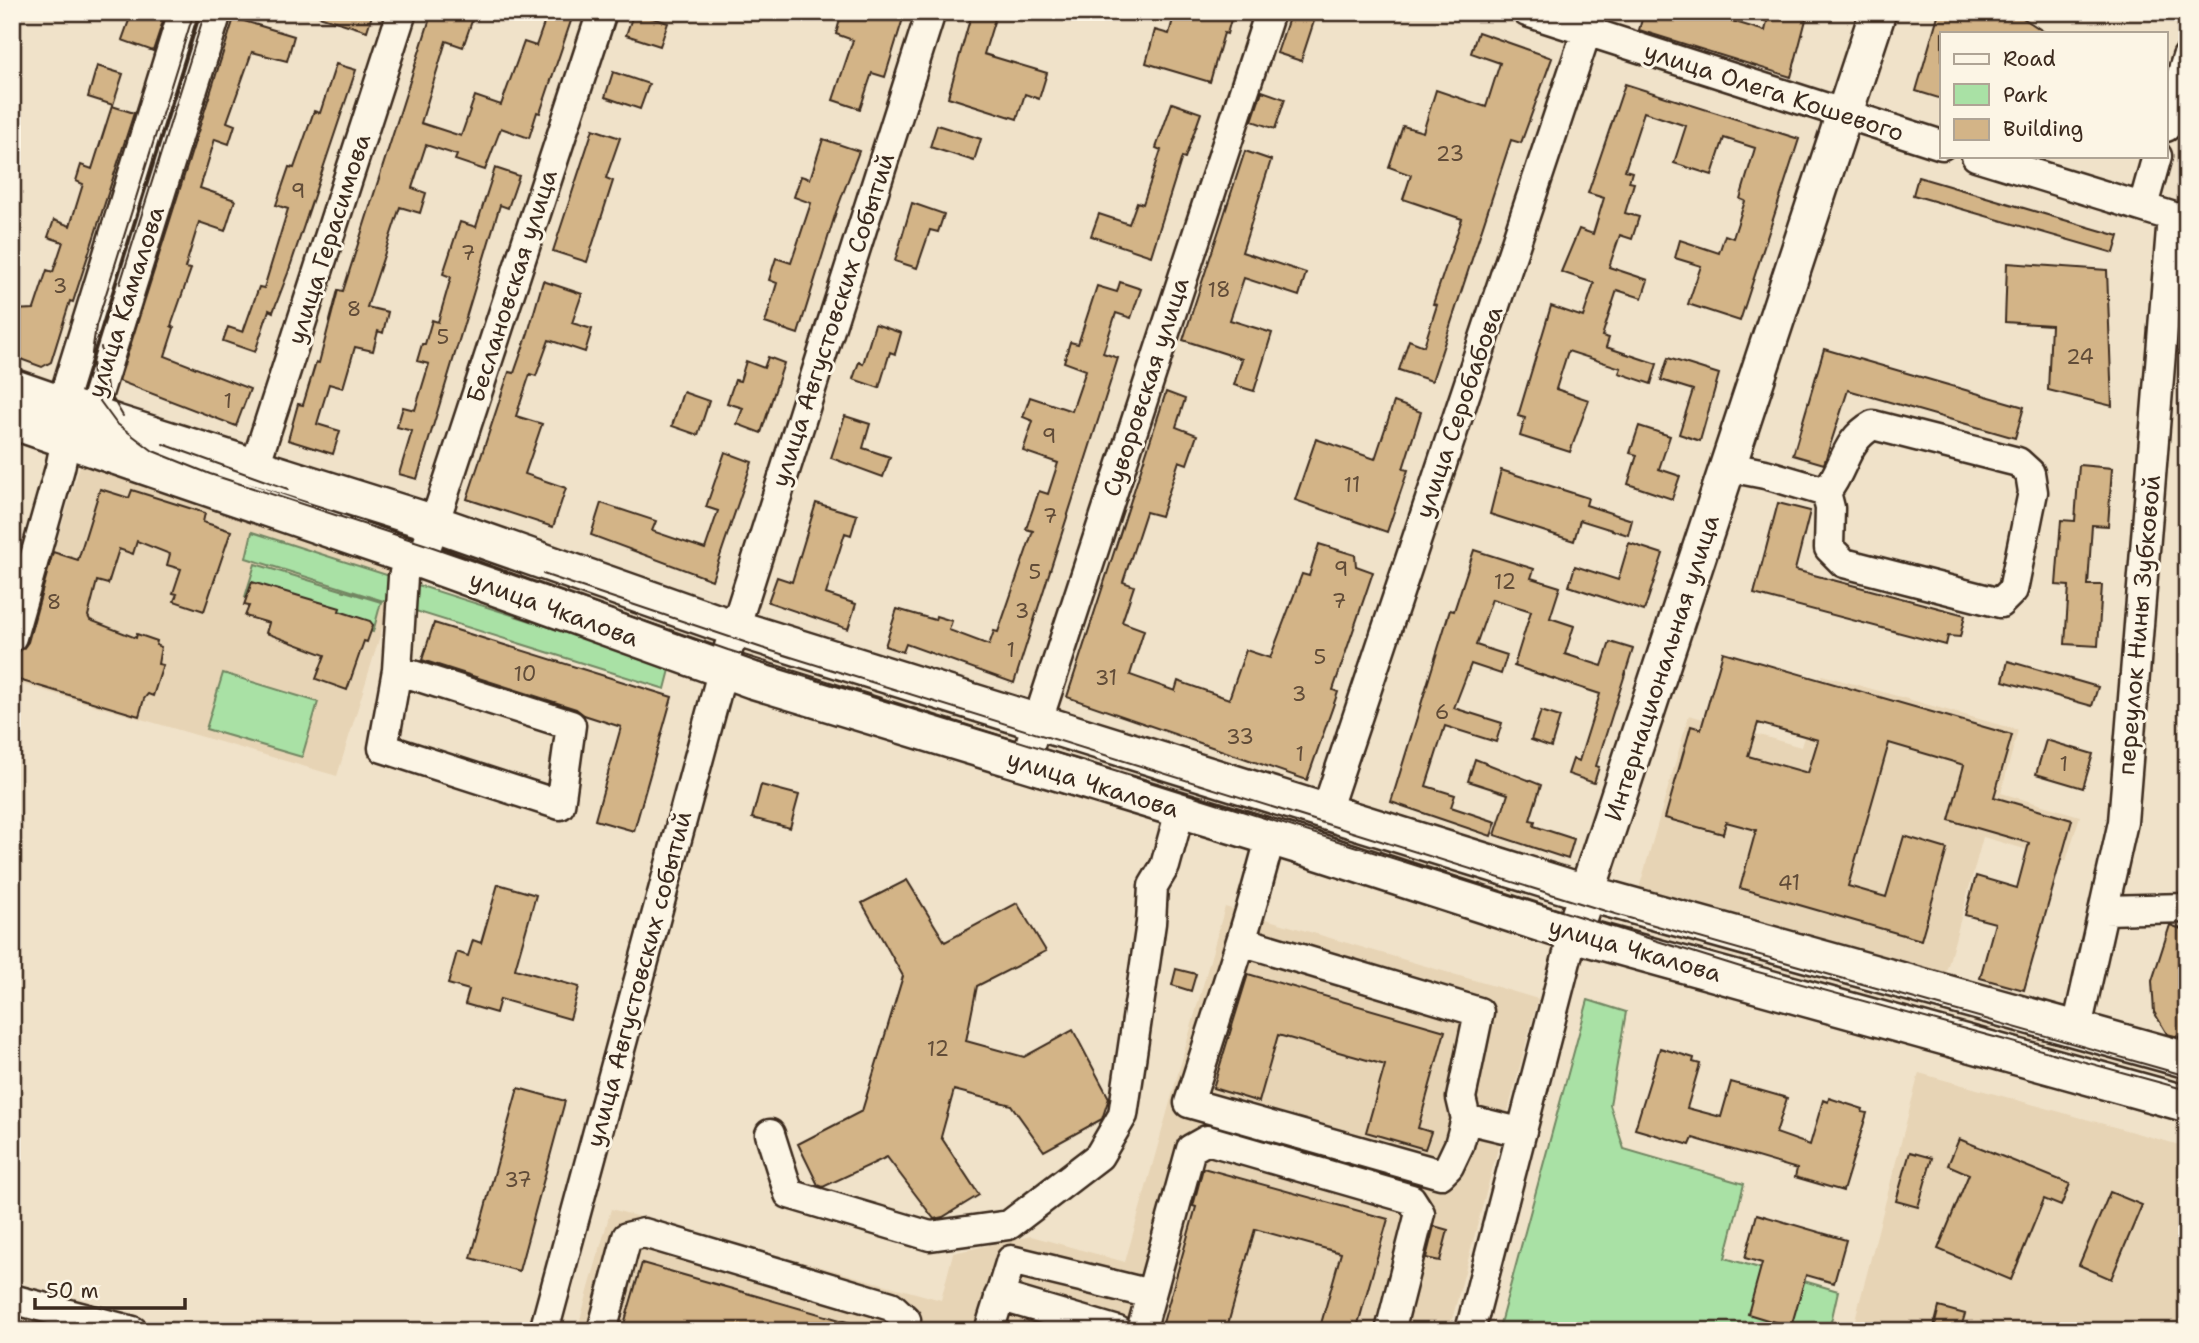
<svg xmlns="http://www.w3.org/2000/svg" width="2199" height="1343" font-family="'Shantell Sans',sans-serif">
<rect width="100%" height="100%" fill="#f0e2c9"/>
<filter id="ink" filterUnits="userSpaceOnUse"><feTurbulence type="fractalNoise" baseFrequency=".0143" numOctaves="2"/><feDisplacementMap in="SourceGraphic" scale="14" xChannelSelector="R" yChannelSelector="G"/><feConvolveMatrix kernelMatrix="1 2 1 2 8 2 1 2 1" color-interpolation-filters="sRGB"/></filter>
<g filter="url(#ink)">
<path fill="#e7d4b5" d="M81,462l321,102 -65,212 -323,-94z
M1822,675l196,55 -17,63 79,23 -14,45 -83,-24 -39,143 -306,-88 51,-177 112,32z
M1225,907l313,92 -89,332h-872l34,-122 330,91 12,-47 78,-17 94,26z
M1919,1073l268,74v184h-335z"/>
<path fill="#a9e1a5" stroke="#728662" stroke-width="2" d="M252,532l419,134 -6,23 -419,-131z
M255,564l126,38 -8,30 -128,-35z
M223,673l95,29 -16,55 -96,-28z
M1588,1000l38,12 -16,93 14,44 120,35 -19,74 113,33 -9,40h-331z"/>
<path fill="#d3b487" stroke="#3b2a1e" stroke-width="2" fill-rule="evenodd" d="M132,12h34l-13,39 -31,-11z
M320,12h53l-6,19 -48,-15z
M432,12h43l-12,35 -17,-6 -25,82 40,13 14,-40 26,9 23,-63 12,4 12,-34h26l-34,101 -3,-1 -8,26 -28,-10 -16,42 -30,-10 2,-5 -31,-10 -14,43 14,5 -6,20 -20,-6 -33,100 21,5 -5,21 -5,-2 -5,20 -18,-4 -12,41 -14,-4 -12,40 23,7 -7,23 -45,-14 10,-36 5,1 13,-43 3,1 19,-73 5,1z
M634,12l34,11 -8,23 -34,-11z
M842,12h63l-20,65 -13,-4 -12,36 -27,-9 20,-60 -17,-6z
M972,12h25l-13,42 63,19 -8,26 -14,-5 -8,25 -69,-22z
M1175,12h58l-6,22 -3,-1 -14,49 -64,-19 9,-33 14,4z
M1291,12h26l-16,49 -24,-8z
M1644,12h58l63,19 4,-19h39l-17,65 -152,-47z
M1939,12h88l-4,6 23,15h-104v66l-26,-8z
M234,18l60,18 -7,25 -35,-9 -25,70 8,3 -6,19 -14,-5 -15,49 35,12 -10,31 -26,-9 -14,46 6,1 -20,57 3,2 -9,28 85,33 -14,37 -117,-45z
M1478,32l74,26 -31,85 -10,-3 -79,241 -33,-11 10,-30 15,6 13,-41 -4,-1 29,-85 -59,-20 8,-24 -22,-8 14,-41 20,6 13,-42 50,17 14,-44 -29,-10z
M336,64l20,6 -68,203 -15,39 -4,-2 -14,42 -32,-11 5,-14 15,5 16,-45 5,1 24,-79 -12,-4 13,-38 5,1 20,-57 6,2z
M97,66l26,8 -10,31 -25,-8z
M613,72l36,12 -9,25 -35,-12z
M1625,84l174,55 -59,182 -52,-17 13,-38 -26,-8 5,-18 39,13 6,-18 8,3 12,-37 -5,-2 15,-51 -31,-10 -12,37 -38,-12 12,-37 -42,-14 -19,58 7,2 -3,10 5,1 -9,30 14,4 -7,22 -12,-4 -11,32 39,13 -6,18 -25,-8 -15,46 7,2 -3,9 51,17 -6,20 -32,-11 2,-5 -53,-17 -12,38 33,11 -19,52 -50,-16 5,-18 -7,-2 33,-110 32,11 11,-34 -33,-11 18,-43 14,5 11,-36 -16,-5z
M1262,91l23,8 -10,30 -23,-8z
M1172,103l29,10 -16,45 -3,-1 -31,99 -60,-20 8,-22 30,10 8,-22 6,2 18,-54 -5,-2z
M112,106l22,7 -61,189 -3,-1 -19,61 -9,5 -30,-11v-46l22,-1 13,-39 6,2 10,-30 -15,-5 6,-17 16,6 13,-42 -7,-3 5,-16 11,4z
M937,125l44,14 -7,22 -44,-14z
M593,129l27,9 -14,40 7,3 -26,81 -34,-11z
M823,139l36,12 -23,61 -38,122 -33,-11 12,-40 -8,-3 7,-22 15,5 20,-60 -17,-6 7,-21 9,3z
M1245,151l26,9 -29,92 64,21 -7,23 -55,-18 -14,42 42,13 -18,58 -20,-6 8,-26 -59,-19z
M495,168l24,8 -11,32 -8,-3 -83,274 -18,-5 13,-43 -15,-4 6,-20 12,3 14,-46 -12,-3 5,-17h3l7,-24 6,2 13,-45 -8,-3 17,-52 16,5z
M1918,177l201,59 -5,17 -201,-58z
M912,203l32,11 -6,18 -8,-2 -13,38 -22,-7z
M2007,263l100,7 5,136 -64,-16 3,-65 -46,-3z
M543,281l39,13 -10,29 20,6 -7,23 -36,-12 -13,36 -6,-2 -14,42 26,8 -17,50 41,14 -13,39 -86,-28 42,-127 5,1 14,-40z
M1120,282l21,7 -10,29 -15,-5 -13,40 15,5 -104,325 -108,-39 -3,8 -18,-6 12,-37 38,11 1,-4 16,5 -3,9 40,15 5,-14 4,1 35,-101 -7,-2 13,-38 9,3 10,-31 -35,-12 10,-30 -10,-4 7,-20 42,14 14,-41 -22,-8 6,-20 8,2 19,-58 20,6z
M875,324l26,9 -6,21 -5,-2 -11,36 -26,-9 6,-17 4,2z
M1824,349l200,58 -9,31 -167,-48 -24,74 -31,-9z
M768,357l16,6 -23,70 -24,-9 6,-16 -16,-5 8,-23 5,1 6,-20 18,7z
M1668,358l51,16 -19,67 -21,-7 14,-44 -32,-10z
M683,392l26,9 -11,34 -26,-9z
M1166,392l19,7 -9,28 21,8 -10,29 -8,-3 -18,55 -15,-4 -23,70 11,4 -12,36 22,8 -14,45 45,16 3,-10 51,18 17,-49 24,8 32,-84 7,2 10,-32 36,11 1,11 17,6 -40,118 5,2 -31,88 -240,-83z
M1394,402l27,10 -18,57 5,1 -21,62 -92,-32 21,-61 59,20z
M845,416l25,8 -7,24 27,9 -7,20 -52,-19z
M1639,426l31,10 -11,33 21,7 -8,23 -44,-15 9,-29 -7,-2z
M725,452l27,10 -40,118 -121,-45 10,-32 55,18 -4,10 53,18 13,-38 -12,-4z
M2079,465l33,3 -4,58 -16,-1 -4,60h14l-4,61 -33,-2 4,-58 -13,-1 5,-65 14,1z
M1501,470l87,28 -2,7 46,15 -4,15 -48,-15 -6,21 -84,-27z
M100,489l29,9 3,-8 73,23 -2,9 28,9 -27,80 -30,-10 3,-7 -4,-1 8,-24 -14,-4 3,-11 -33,-13 -4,13 -14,-5 -11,35 -11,-3 -9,35 2,4 46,18 1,-4 20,7 -1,4 5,2 -3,17 5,1 -10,31 -5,-2 -4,5 -5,17 -127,-38v-25l11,-4 5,-7 25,-90 25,8z
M816,503l41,12 -6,20 -6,-2 -19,61 30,10 -8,25 -80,-27 9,-25 15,5z
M1778,503l32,8 -15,59 170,45 -5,22 -12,-1 -2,9 -192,-51z
M1629,543l34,11 -19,57 -75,-25 6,-20 43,14z
M1474,550l60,19 -3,9 29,9 -10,31 24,8 -9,28 37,12 8,-24 23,7 -37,117 3,1 -5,16 -26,-9 5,-15 6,2 21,-67 -86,-28 17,-55 -39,-12 -16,46 31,10 -6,19 -30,-10 -17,44 48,15 -6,19 -51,-16 -19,60 29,9 -4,12 45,15 -5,14 -100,-34 59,-192 4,1z
M252,582l88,26 -1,3 31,10 3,4 -6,17 -3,-1 -17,49 -31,-11 9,-24 -59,-22 3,-10 -24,-7 4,-10 -5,-1z
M434,623l238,74 -38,134 -39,-11 26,-93 -37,-12 -8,-6 -154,-49z
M1723,652l289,83 -18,62 78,23 -48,170 -44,-12 15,-55 -30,-8 11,-39 41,12 12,-45 -80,-23 15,-55 -75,-22 -41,143 38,11 18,-61 43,13 -26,91 -181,-52 16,-58 -30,-8 -3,12 -58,-16 26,-92 10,3zM1758,723l60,17 -10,33 -60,-17z
M2008,661l90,26 -6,19 -89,-25z
M1541,711l19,6 -9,30 -20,-7z
M2046,740l47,14 -10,34 -47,-14z
M1475,759l66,26 -11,35 5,1 -1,5 40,13 -6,20 -73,-24 13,-41 -40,-13z
M761,785l38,10 -9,33 -38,-10z
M907,880l38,62 72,-39 29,48 -69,35 -11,55 58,16 49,-27 36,68 -7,21 -58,32 -33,-46 -57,-15 -13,47 38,58 -36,22 -9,2 -47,-62 -64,30 -5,-2 -20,-41 64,-33 41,-135 -41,-73z
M498,884l38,11 -21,74 64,18 -9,32 -70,-20 -4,14 -31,-9 4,-14 -21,-6 9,-32 11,4 5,-16 8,3z
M2170,925l17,6v108l-20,-5 -13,-22 -2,-31z
M1176,969l20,5 -5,17 -19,-6z
M1248,974l197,57 -27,97 13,4 -6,17 -59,-17 19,-67 -107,-30 -19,67 -46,-14z
M1660,1048l34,10 -1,4 7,2 -13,44 34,9 10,-35 56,16 -11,35 34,12 13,-45 5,2 1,-4 34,11 -1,3 5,1 -24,78 -48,-14 2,-8 -104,-31 -3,7 -55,-16z
M518,1088l47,13 -46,170 -48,-13z
M1959,1139l111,45 -9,22 -17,-7 -33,81 -73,-31 31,-75 -21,-9z
M1910,1152l22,6 -14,49 -22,-6z
M1203,1168l185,51 -32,112h-37l22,-78 -86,-24 -29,102h-37l-26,-8 33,-116 -3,-1z
M2110,1192l32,13 -31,74 -32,-14z
M1757,1214l89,26 -12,43 -28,-8 -15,52 -43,-13 14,-51 -17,-5z
M1434,1226l14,4 -8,31 -14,-3z
M642,1263l219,63 -1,5h-238z
M1939,1307l26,7 -5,17h-27z"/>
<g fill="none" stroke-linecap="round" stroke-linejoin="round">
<g stroke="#3b2a1e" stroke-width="33">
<path id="minor" d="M1527,12l415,133
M2166,127l21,-70
M1976,156l211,65
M2143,206l14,-50
M75,429l15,-15 7,-17 120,-385
M255,466l147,-454
M1729,467l36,7 61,18 4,16 -1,40 15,15 156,40 13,-13 20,-98 -3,-19 -12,-11 -145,-37c-29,16 -27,42 -47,67
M422,561l180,-549
M12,637l48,-169 6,-29 -4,-36 121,-391
M397,670l174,55 -11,80 -177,-57 14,-78 6,-93 5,-20
M1024,763l246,-751
M1326,811l267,-799
M2104,910l83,-2
M1241,941l238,71 -18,86 5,21 -7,26 -10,21 -8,8 -252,-71 52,-162c11,-34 20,-68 29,-102
M2077,1028l46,-206 49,-605
M1466,1119l54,13
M770,1134l19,60 141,42 79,-11 90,-69 24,-41 28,-192 2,-37 12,-20 15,-55
M999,1296l119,35
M12,1299l121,32
M544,1331l184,-681 203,-638
M602,1331l25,-94 17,-4 247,73 15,14 -4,11
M989,1331l22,-71 140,34
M1141,1331l50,-182 16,-9 204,59 9,14 -30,118
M1470,1331l103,-397"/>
</g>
<g stroke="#3b2a1e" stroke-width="40">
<path id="major" d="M12,387l104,36 318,100 282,99 871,271 600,167
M12,421l410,140 330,119 561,170 260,84 614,170
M1579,916l299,-904"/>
</g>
<use href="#minor" stroke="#fcf5e5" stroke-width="28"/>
<use href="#major" stroke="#fcf5e5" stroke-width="35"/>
<path stroke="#3b2a1e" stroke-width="2" d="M194,12l-98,314 -4,27 1,28 4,16 19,26 37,28 57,23 217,71 301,105 795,249 224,70 440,121
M120,284l85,-272
M101,347l6,42 16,27
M163,444l125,45
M543,574l219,74 853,266 572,162"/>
</g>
</g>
<g text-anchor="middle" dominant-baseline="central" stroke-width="6" stroke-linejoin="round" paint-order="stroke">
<g font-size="21" fill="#614c38">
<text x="1450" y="154">23</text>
<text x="298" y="191">9</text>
<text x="468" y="253">7</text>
<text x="60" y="286">3</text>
<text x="1219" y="290">18</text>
<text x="354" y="309">8</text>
<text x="443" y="337">5</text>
<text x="2080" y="357">24</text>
<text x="228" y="401">1</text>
<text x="1049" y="436">9</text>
<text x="1352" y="485">11</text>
<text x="1050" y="516">7</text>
<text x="1341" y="569">9</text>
<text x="1035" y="572">5</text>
<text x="1505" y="582">12</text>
<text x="1339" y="601">7</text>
<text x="54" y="602">8</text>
<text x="1022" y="611">3</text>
<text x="1011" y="650">1</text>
<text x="1320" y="657">5</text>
<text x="525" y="674">10</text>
<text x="1106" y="678">31</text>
<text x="1299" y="694">3</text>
<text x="1442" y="712">6</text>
<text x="1240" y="737">33</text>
<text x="1300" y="754">1</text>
<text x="2064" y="764">1</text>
<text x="1789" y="883">41</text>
<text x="938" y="1049">12</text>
<text x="518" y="1180">37</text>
</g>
<g font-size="24" fill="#3b2a1e" stroke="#fcf5e5">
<text transform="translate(1774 92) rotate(18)">улица Олега Кошевого</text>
<text transform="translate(329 239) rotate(-72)">улица Герасимова</text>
<text transform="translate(512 286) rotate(-72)">Беслановская улица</text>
<text transform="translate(126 302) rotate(-72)">улица Камалова</text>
<text transform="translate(833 320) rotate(-72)">улица Августовских Событий</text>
<text transform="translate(1146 387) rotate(-72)">Суворовская улица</text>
<text transform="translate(1459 412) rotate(-71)">улица Серобабова</text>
<text transform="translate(554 609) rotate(20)">улица Чкалова</text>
<text transform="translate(2139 625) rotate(-85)">переулок Нины Зубковой</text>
<text transform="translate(1662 668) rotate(-72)">Интернациональная улица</text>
<text transform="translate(1093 784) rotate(17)">улица Чкалова</text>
<text transform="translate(1635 950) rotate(16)">улица Чкалова</text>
<text transform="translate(639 979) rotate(-75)">улица Августовских событий</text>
</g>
</g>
<rect width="2199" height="1343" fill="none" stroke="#fcf5e5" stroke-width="42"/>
<rect x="21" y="21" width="2157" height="1301" fill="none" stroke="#3b2a1e" stroke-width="2.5" filter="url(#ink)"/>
<rect x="1940" y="32" width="228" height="126" fill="#fcf5e5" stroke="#afa495" stroke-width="2"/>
<rect x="1954" y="54" width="35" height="10" fill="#fcf5e5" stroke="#afa495" stroke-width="2"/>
<text x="2003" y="66" font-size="21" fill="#3b2a1e">Road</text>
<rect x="1954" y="84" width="35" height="21" fill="#a9e1a5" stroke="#afa495" stroke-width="2"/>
<text x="2003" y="102" font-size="21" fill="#3b2a1e">Park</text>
<rect x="1954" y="119" width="35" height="21" fill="#d3b487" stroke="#afa495" stroke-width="2"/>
<text x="2003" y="136" font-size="21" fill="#3b2a1e">Building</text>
<path d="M35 1298v10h150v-10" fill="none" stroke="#3b2a1e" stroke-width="3.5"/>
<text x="46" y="1298" font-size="21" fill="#3b2a1e" stroke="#fcf5e5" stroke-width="5" paint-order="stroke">50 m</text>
</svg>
